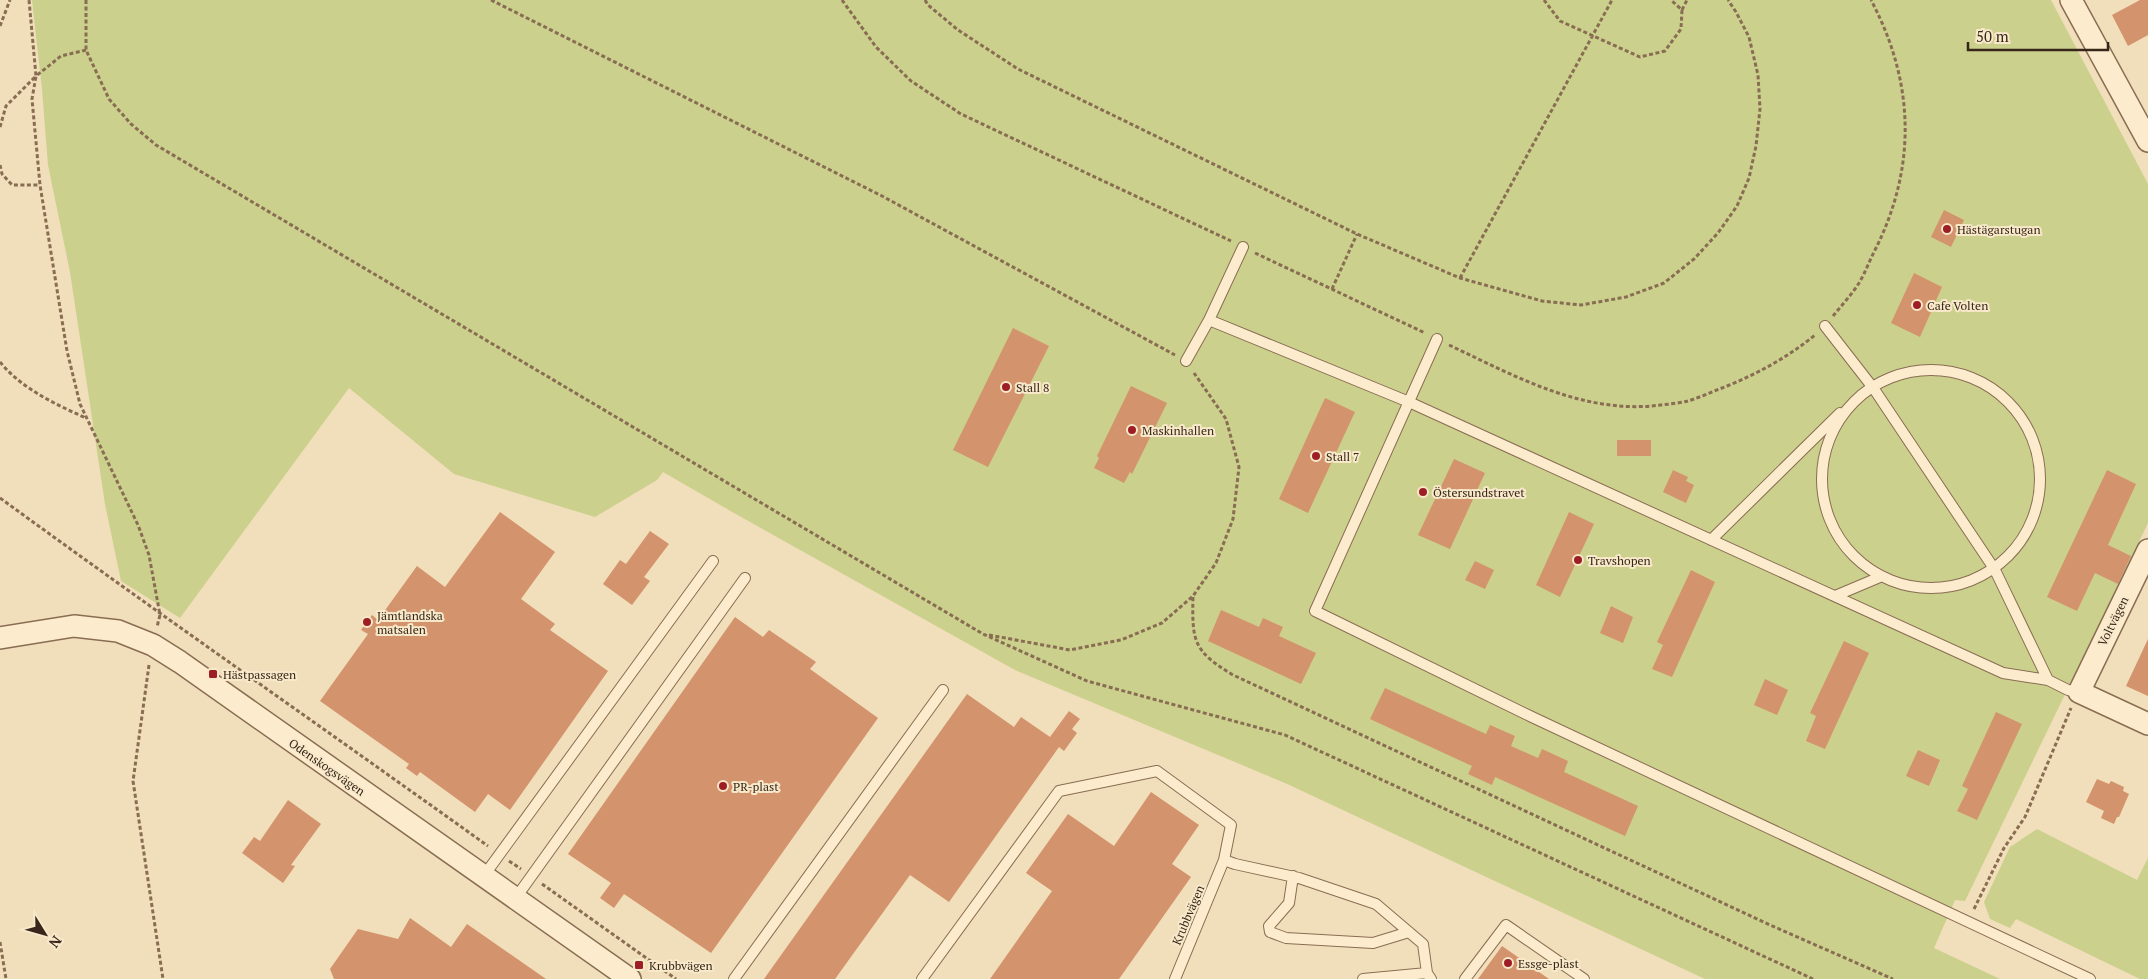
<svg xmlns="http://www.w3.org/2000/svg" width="2148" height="979" font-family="'PT Serif',serif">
<rect width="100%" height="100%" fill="#f1deba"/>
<path fill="#cbd08d" d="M32,0h2019l97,184v339l-183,378 -10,-1 -21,48 66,31h-295l-420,-196 -270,-113 -281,-157 -71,-41 -6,8 -62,37 -141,-43 -105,-86 -169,230 -59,-37 -16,-77 -35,-232 -22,-107 -6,-76z
M2037,829l100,51 11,-22v121h-8l-124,-60 -6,9 -20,-9 -6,-17 26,-55z"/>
<path fill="#d3936c" d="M2140,0h8v35l-20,11 -16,-31z
M1944,210l20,10 -13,27 -20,-10z
M1914,273l28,14 -22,50 -29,-14z
M1013,328l36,18 -61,121 -35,-17z
M1131,386l36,17 -35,71 -2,-2 -6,11 -30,-15 5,-10 -2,-2z
M1325,398l30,14 -47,101 -29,-14z
M1617,440h34v16h-34z
M1454,459l31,14 -35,76 -32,-14z
M1673,470l15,7 -2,4 8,4 -8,18 -23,-11z
M2107,470l29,14 -28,61 23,11 -13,28 -23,-11 -18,38 -30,-14z
M500,512l55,40 -34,47 34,25 -5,6 58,41 -98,139 -22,-16 -13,18 -55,-40 -3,4 -11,-8 3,-4 -89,-63 48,-67 -7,-4 11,-15 6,5 39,-54 28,21z
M1569,512l25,12 -34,73 -24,-12z
M650,531l19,13 -25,33 6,4 -18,24 -29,-21 17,-24 6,4z
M1475,561l19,9 -9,19 -20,-9z
M1691,570l24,12 -43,95 -20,-8 11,-24 -6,-3z
M1611,606l22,11 -10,26 -23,-10z
M1221,610l38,17 4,-9 20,9 -4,9 37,17 -15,31 -93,-43z
M735,617l28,20 6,-7 47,32 -6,7 68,49 -167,235 -87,-59 -10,14 -14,-10 11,-15 -43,-29z
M2148,639v57l-22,-10z
M1844,641l25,12 -44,96 -19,-8 10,-25 -6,-3z
M1765,679l23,11 -11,25 -23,-10z
M1385,688l101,46 4,-9 25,11 -4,10 27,12 4,-9 26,12 -4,11 74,34 -13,30 -130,-59 -3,8 -24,-11 4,-8 -102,-47z
M967,694l47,33 7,-10 29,20 19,-26 11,8 -8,10 5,4 -13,18 -5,-4 -110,155 -39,-27 -75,104h-71z
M1996,712l26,12 -45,96 -20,-9 11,-22 -6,-3z
M1918,750l22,10 -11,26 -23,-10z
M2097,779l12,5 2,-3 13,6 -1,4 6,3 -10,23h-2l-3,7 -13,-6 3,-7 -18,-9z
M1151,792l48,33 -27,39 19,13 -72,102h-129l62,-88 -26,-18 42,-59 46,32z
M288,800l33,24 -30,41 4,1 -12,17 -41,-30 12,-16 6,4z
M410,918l41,29 16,-23 79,55h-212l-4,-10 28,-40 40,10z
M1502,946l47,33h-71z"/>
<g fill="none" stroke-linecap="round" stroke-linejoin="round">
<g stroke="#896d53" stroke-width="12">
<path id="service" d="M1243,247l-34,73 200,82 594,271 45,7 20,10 11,2
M1825,326l49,63 121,181 53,110
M1437,339l-122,272 217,106 558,262
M1186,361l23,-41
M1822 479a109 109 0 1 1 218 0a109 109 0 1 1-218 0Z
M1711,540l129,-127
M1835,596l45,-19
M1224,860l11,4 64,14 77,26 47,40 4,29 4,6
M1293,876l-4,27 -20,23 1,6 16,6 87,5 36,-11
M483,877l230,-316
M515,899l230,-321
M734,979l209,-289
M922,979l137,-188 98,-20 74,54 -7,35 -49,119
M1363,979l64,-6
M1465,979l41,-54 78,54"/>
</g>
<g stroke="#896d53" stroke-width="24">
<path id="minor" d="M2071,0l77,141
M2148,550l-69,142 69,32
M0,638l74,-12 44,5 35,14 27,17 450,317"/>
</g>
<path stroke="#896d53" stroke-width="3" stroke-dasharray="4 2.5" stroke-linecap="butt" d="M86,0v50l23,49 22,25 25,21 827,489 104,47 198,54 528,244
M491,0l391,196 293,159
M842,0l34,47 35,34 50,33 270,127
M925,0l3,5 30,25 60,39 339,165 103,44 82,23 39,4 45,-8 38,-14 30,-24 24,-26 19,-27 12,-28 7,-32 4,-37 -2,-34 -9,-38 -13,-25 -8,-12
M1544,0l16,21 80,36 25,-6 16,-22 1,-19 -11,-10
M1682,10l5,-10
M0,26l10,-26
M86,50l-25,6 -25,20 -4,23 8,86 27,166 13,53 58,121 11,30 11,60 -3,12
M0,127l6,-21 30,-30 -7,-76
M0,165l2,9 10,11h28
M1255,253l170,80
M1460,278l152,-278
M1332,289l25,-55
M1833,316c9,-11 19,-22 26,-33 6,-10 10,-21 15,-31 43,-84 41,-169 -3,-252
M1449,345c68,32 135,70 212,60 9,-1 19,-2 27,-4 13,-4 26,-10 39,-15 32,-13 61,-29 88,-51
M0,362c22,27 55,42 86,56
M0,498c162,118 326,232 488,348
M1193,597c-1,44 0,54 40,78l537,250 123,54
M989,635l81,15 51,-10 41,-17 31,-27 23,-33 17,-44 6,-52 -13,-48 -32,-46
M149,665l-16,116 30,198
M509,861l12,8
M542,884l134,95
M1974,909l30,-61 21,-31 46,-109
M0,942l6,37"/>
<use href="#service" stroke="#fceccd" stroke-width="10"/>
<use href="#minor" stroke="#fceccd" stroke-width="21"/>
</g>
<g fill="#9d1e24" stroke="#f8e9ca" stroke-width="2">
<circle cx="1947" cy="229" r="5"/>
<circle cx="1917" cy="305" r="5"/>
<circle cx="1006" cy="387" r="5"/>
<circle cx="1132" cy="430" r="5"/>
<circle cx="1316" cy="456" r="5"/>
<circle cx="1423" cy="492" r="5"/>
<circle cx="1578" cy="560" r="5"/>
<circle cx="367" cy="622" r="5"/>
<rect x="208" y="669" width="10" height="10" rx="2.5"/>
<circle cx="723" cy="786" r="5"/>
<circle cx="1508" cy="963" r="5"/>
<rect x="634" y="960" width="10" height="10" rx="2.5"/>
</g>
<g text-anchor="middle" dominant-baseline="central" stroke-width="4" stroke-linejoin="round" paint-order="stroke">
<g font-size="12" fill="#372619" stroke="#f8e9ca" text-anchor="start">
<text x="1957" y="229">Hästägarstugan</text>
<text x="1927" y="305">Cafe Volten</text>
<text x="1016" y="387">Stall 8</text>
<text x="1142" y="430">Maskinhallen</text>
<text x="1326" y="456">Stall 7</text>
<text x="1433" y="492">Östersundstravet</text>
<text x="1588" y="560">Travshopen</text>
<text x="377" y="615">Jämtlandska<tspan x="377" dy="14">matsalen</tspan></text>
<text x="223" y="674">Hästpassagen</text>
<text x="733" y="786">PR-plast</text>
<text x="1518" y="963">Essge-plast</text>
<text x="649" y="965">Krubbvägen</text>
</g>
<g font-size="12" fill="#372619" stroke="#f8e9ca">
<text transform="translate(2113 621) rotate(-64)">Voltvägen</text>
<text transform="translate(327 767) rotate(35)">Odenskogsvägen</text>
<text transform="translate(1188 915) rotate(-67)">Krubbvägen</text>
</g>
</g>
<g transform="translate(45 934) rotate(127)" stroke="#f8e9ca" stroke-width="4" paint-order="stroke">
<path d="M0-4L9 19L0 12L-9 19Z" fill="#372619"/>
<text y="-8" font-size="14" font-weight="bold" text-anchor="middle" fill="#372619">N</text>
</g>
<path d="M1968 42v8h140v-8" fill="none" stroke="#372619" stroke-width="2.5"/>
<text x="1976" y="42" font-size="15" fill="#372619" stroke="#f8e9ca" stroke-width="4" paint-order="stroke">50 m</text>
</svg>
